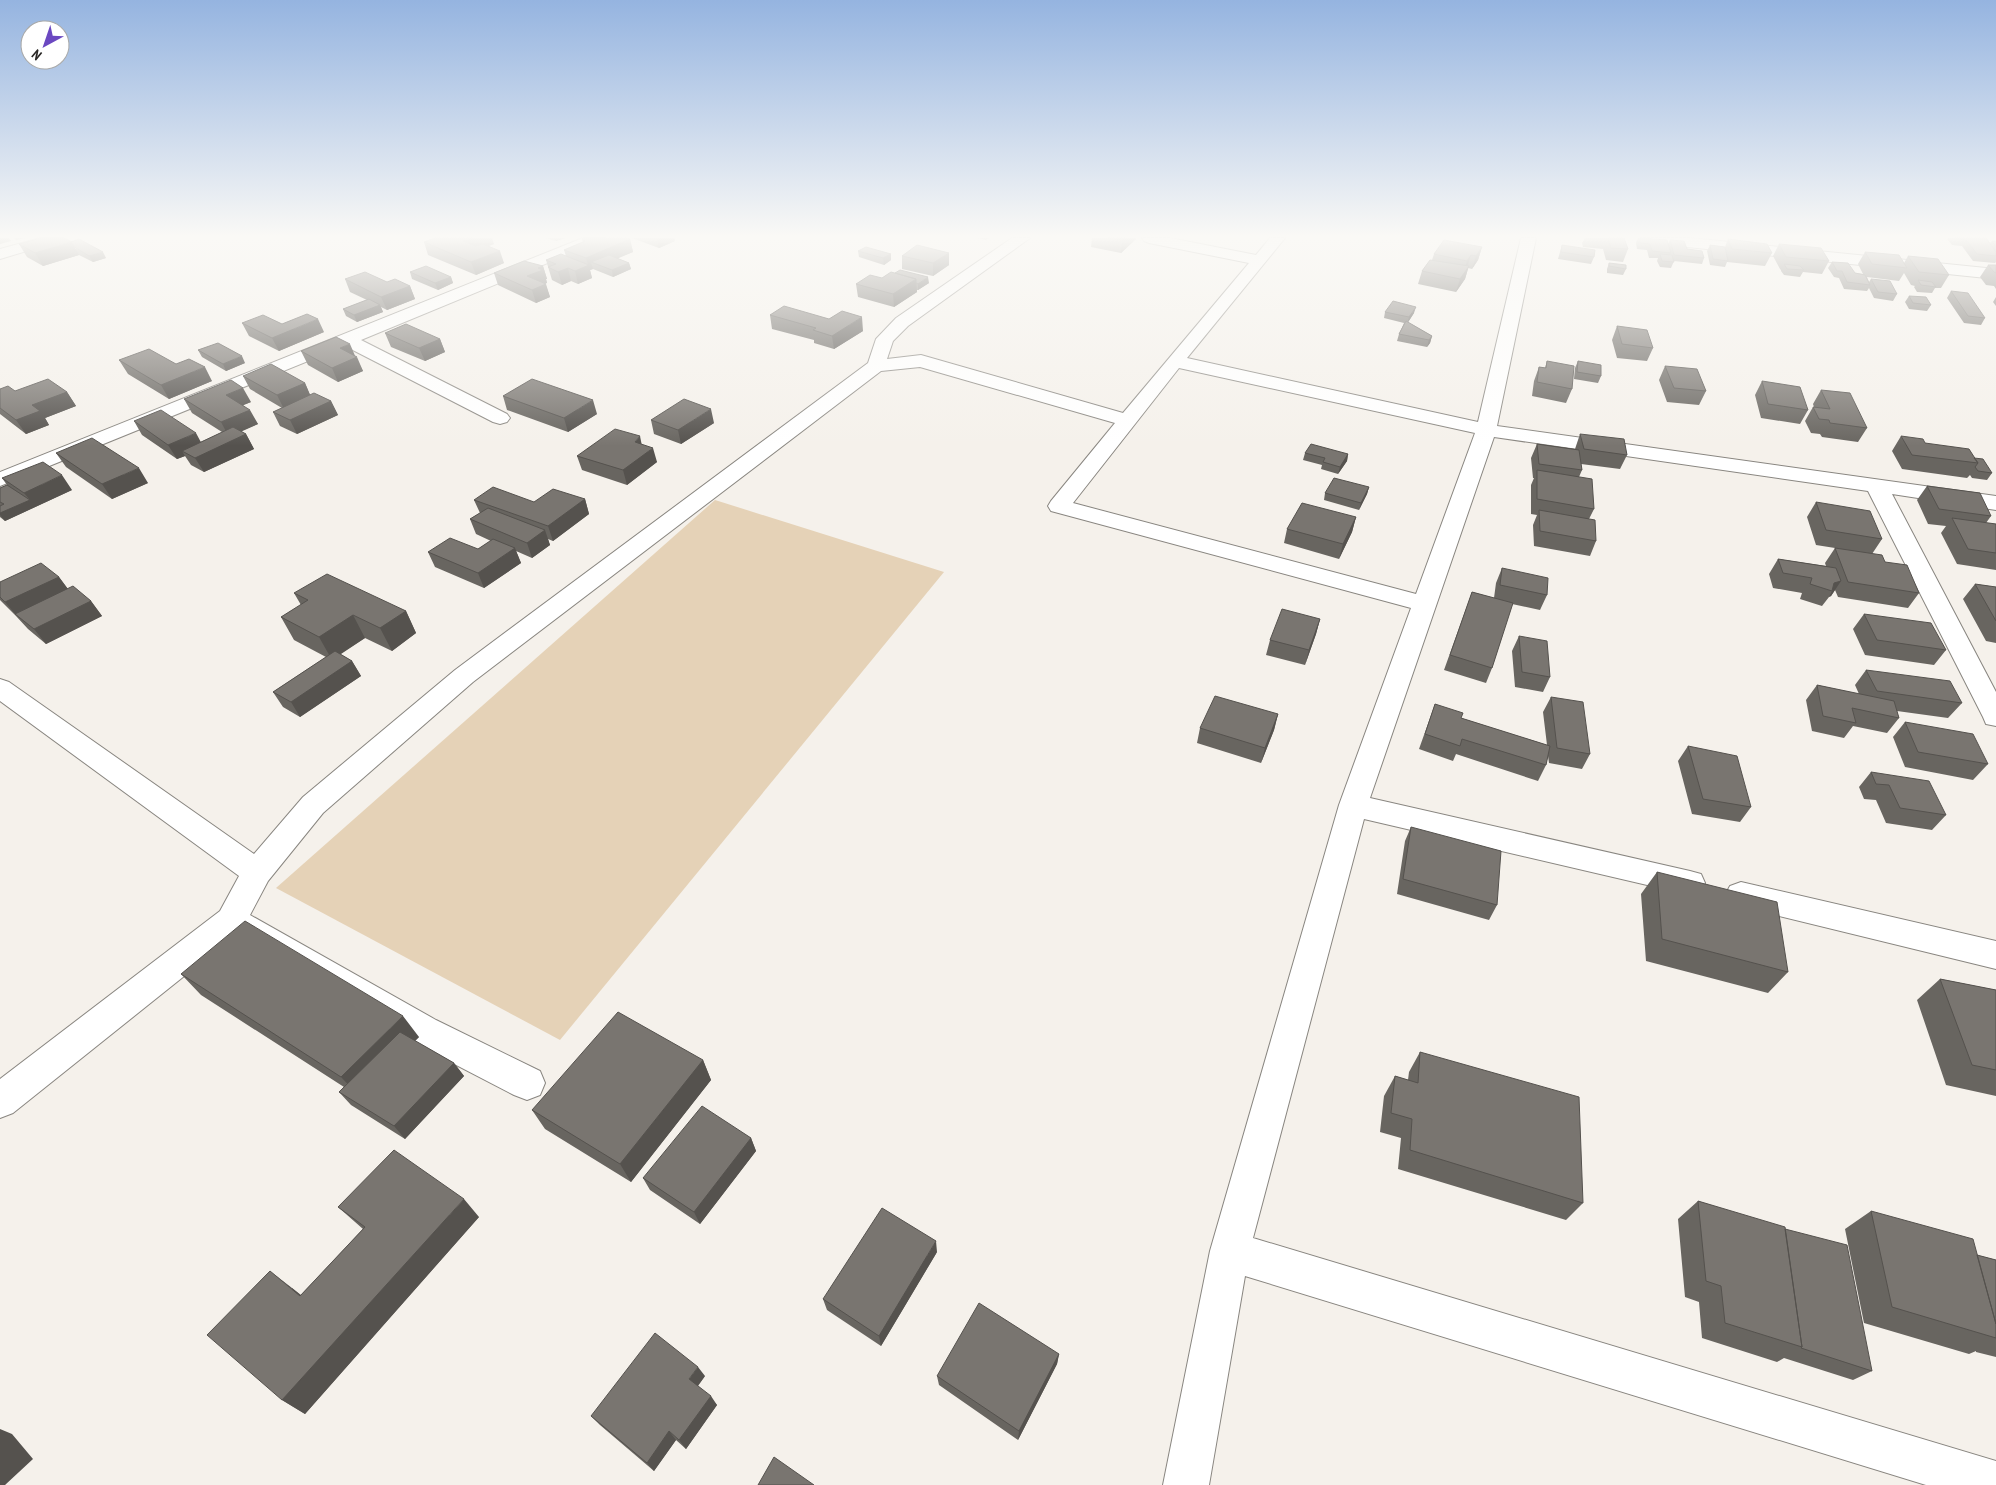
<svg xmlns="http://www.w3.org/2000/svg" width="1996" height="1485" font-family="'PT Sans Narrow',sans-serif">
<rect width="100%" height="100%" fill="#f5f1eb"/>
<path fill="#e5d2b7" d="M715,500l229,72 -384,468 -284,-152z"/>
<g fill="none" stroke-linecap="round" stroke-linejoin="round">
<g stroke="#898680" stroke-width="2">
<path id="minor" d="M40,238h23l-3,3 -60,18v-10z
M583,238h21l-3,3 -240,99 146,74 3,4 -3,4 -7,2 -7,-2 -148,-76 -345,140v-14z
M1012,238h18l-122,88 -15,15 -6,18 34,-4 202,58 126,-150 -100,-20 -5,-2 -2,-3h28l86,17 14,-17h15l-98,120 291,64 43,-184h15l-39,188 499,70v14l-104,-16 104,198v34l-10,-2 -3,-7 -115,-226 -374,-54 -124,361 320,73 11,3 4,9 -4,9 -11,3 -326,-76 -111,419 743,223v24h-70l-681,-209 -36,209h-46l47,-234 129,-446 72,-197 -360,-97 -3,-5 3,-5 64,-78 -195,-56 -39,4 -408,311 -150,131 -55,68 -18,34 186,105 104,51 5,12 -5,12 -13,5 -13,-5 -102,-53 -179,-105 -220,176 -13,5v-39l220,-168 19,-35 -239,-175v-22l9,3 245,172 49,-57 152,-127 413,-307 8,-24 20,-21zM1179,368l296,65 -59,161 -343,-91z
M1641,238h49l306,31v10l-347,-36 -5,-2z
M1741,882l255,59v28l-266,-65 -5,-9 5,-9z"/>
</g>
<use href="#minor" fill="#fff" fill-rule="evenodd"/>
</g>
<path fill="#686560" d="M41,238l65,20 -13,4 -14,-7 -36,11 -16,-9 -8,-13z
M546,238h19l-9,3z
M632,238h42l1,3 -16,7z
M978,238h11l-3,2z
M1092,238h44v1l-15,14 -30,-6z
M1585,238h39l4,11 -5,13 -17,-2 -3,-11 -20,-2 -1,-4z
M1638,238l30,6 2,-4 34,18 -2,6 -28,-3 -3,7 -11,-1 -3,-6 1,-3h-9l-2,-8 -10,-1 -1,-6z
M1948,238h38l4,5 2,-2h4v21l-1,1 -22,-2 -11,-15 -10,-1 -5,-6z
M582,239h48l3,13 -16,6 12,5 2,6 -18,8 -20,-8 -3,1 2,8 -14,6 -7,-3 -9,4 -10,-5 -6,-20 20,-4 -2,-6 19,-8z
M1728,239l44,14 -7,13 -38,-4 -2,5 -15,-2 -3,-14 3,-6 15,2z
M424,242l70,2 -6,2 16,17 -28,12 -48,-20z
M1779,244l50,17 -7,13 -19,-2 -3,5 -16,-2 -3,-4v-1l-1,-1 -7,-13z
M1562,245l32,12 -3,7 -33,-5z
M1482,247l-4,13 -6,9 -4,-1 -3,11 -9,13 -38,-8 4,-13 10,-11 2,-6z
M858,251l33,3v6l-7,5 -25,-8z
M1865,252l39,11 4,-7 41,19 -8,13h-6l-3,5 -15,-1 -3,-5 1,-1 -4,-1 -7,-12 -5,8 -32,-4 2,5 2,-3 26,15 -4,7 -19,-3 -5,-10 -2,3 -23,-2 -5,-11 -5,-1 -6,-9 4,-6 23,11 8,1 -5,-10z
M949,253v12l-16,11 -31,-7v-13z
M1609,263l17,6 -3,6 -16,-2v-4z
M1988,265h8v24l-2,-3 -8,-1 -6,-8z
M543,266l4,13h-1l1,4h-2l5,14 -14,6 -38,-18 -4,-12z
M410,272l41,5 2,6 -15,7 -26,-11z
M882,278l47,5 -11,7h-1v2l-23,15 -36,-10 -2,-13z
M345,279l42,3 23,4 5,13 -28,11 -6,-3 2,5 -26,10 -11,-6 -3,-7 24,-9 -17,-8z
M1951,291l34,27 -4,7 -17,-2 -17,-25z
M1909,296l22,9 -4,6 -18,-2 -4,-7z
M1996,297v9l-3,-4z
M1385,312l29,1 -6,9 24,14 -2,7 -3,4 -30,-6 2,-7 5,-11 -20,-5z
M770,315l59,4 34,12 -29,18 -20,-6v-3l-42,-11z
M242,323l82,9 -45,19 -30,-15z
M1617,326l36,22 -6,13 -30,-3 -5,-18z
M385,333l55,6 5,13 -20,9 -34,-14z
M198,350l47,13 -19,8 -24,-14z
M301,351l54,5 8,15 -25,11 -30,-17z
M119,360l57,4 36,17 -43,18 -41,-25z
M1547,361l25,28 -6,14 -34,-7 2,-15 5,-14 6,1z
M1578,361l23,15 -3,7 -24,-4 1,-11z
M1665,366l41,25 -7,14 -32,-3 -8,-22z
M243,376l62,7 5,12 21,6 7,14 -41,19 -17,-8 -7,-14 9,-4 -32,-19z
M1762,381l46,29 -8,14 -39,-6 -6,-23z
M0,389l15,2 52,1 9,14 -31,12 4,7 -23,9 -26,-20z
M1821,390l46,38 -9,14 -36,-5 -2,-3 -9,-1 -6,-12 8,-14h1l-1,-3z
M503,396l94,18 -29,18 -61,-22z
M184,399l67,3 -8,3 15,19 -17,7 5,3 8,15 -50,23 -13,-7 -6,-9 -8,3 -35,-24 -8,-14 67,21 21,-10 -30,-19z
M651,420l63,3 -33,21 -27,-10z
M1580,434l47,21 -7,14 -39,-5 1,6 -3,7 15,32 -5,10 7,22 -6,15 -56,-10 -1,-21 4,-10 -6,-1v-29l3,-7h-1l-2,-20 6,-14 38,5z
M1901,436l73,22 18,15 -5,7 -15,-2 -2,-3 -3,3 -65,-9 -10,-18z
M642,444l15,18 -30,23 -45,-15 -5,-14z
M56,453l92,30 -36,16 -46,-32z
M1305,453l43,1 -1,7 -9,13 -17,-5 1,-4 -19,-5z
M2,478l70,12 -67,31 -5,-4v-29l7,-3z
M1927,486l64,30 -5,7 10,1v46l-39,-6 -16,-31 5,-7 -18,-2 -11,-24z
M1369,487l-2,7 -8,16 -35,-10 1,-7z
M585,499l4,15 -36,27 -5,-2 2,6 -18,13 -16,-7 5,12 -37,25 -49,-21 -7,-15 50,-3 13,-8 -15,-7 -6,-15 10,-6 -6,-13 60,2z
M1816,502l66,37 -10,15 13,8 34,31 -11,15 -70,-11 -3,-7 -4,6 -2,1 -7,9 -22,-7 2,-6 -29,-5 -4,-14 9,-15 48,7 -1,-3 10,-15 -19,-3 -9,-28z
M1356,517l-4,15 -13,27 -55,-16 3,-14z
M1502,568l45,27 -7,15 -28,-6 -20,64 -6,15 -42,-13 28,-78 22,6 2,-15z
M59,577l9,12 23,12 11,15 -56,28 -18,-15 -12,-13 -16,-16v-18z
M1975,584l21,3v56l-10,-2 -23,-42z
M294,593l112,18 10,22 -24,18 -27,-13 -25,16 12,7 9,15 -61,41 -17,-10 -10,-15 53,-35 -32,-17 -13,-23 20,-12z
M1864,614l82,36 -12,15 -69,-10 -12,-26z
M1320,619l-4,15 -11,31 -39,-10 4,-15z
M1519,636l31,41 -7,15 -28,-5 -3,-36z
M1866,670l96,33 -14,15 -51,-7 2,7 -12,15 -34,-7 -9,12 -32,-7 -6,-31 11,-15 42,9 -4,-9z
M1551,697l39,57 -8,15 -33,-6 -1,-7 -2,9 -8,16 -82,-27 -3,7 -34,-12 16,-45 26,14 86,27 -4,-33z
M1278,714l-4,16 -13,33 -64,-20 3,-15z
M1905,722l83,42 -15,16 -68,-13 -12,-30z
M1688,746l63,61 -11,15 -48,-8 -14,-53z
M1871,772l75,43 -14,15 -46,-7 -10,-23 -12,-1 -5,-12z
M1411,827l86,78 -8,15 -92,-26 8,-53z
M1657,872l131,100 -20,21 -122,-32 -5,-67z
M181,974l238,63 -4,4 39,22 10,13 -59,63 -54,-34 -12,-13 5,-5 -143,-92z
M1940,979l56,11v106l-50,-11 -29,-85z
M1420,1052l163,151 -17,17 -168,-51 3,-31 -21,-6 4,-36 11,-20 13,4 1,-8z
M703,1060l8,20 -80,102 -86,-53 -13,-19z
M751,1138l5,13 -56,73 -50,-34 -7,-12z
M1698,1201l87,28 87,142 -19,9 -69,-22 -7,4 -75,-24 -3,-36 -14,-5 -7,-78z
M338,1207l141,10 -174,197 -23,-14 10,-112 9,7 62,-66z
M1871,1211l106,44 19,5v97l-20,-5v-1l-7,3 -105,-31 -19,-94z
M937,1252l-56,94 -54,-36 -4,-11z
M1059,1354l-2,10 -39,76 -79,-55 -2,-9z
M705,1376l-7,10 19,19 -31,44 -10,-9 -22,31 -54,-46 -9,-9z"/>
<path fill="#55524e" d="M0,238h9l2,3 -11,3z
M14,238h11l-9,2z
M473,238h19l2,6 -27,10 -4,-13z
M554,238h11l-9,3z
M657,238h17l1,3 -16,7z
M1125,238h11v1l-15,14 1,-13z
M630,239l3,13 -33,14 -9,-4 2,7 -3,1 2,8 -14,6 -3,-13 13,-6 -2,-7z
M72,242l7,13 -36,11 -8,-13z
M1482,247l-4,13 -6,9 4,-13z
M500,251l4,12 -28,12 -5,-13z
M103,252l3,6 -13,4 -4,-6z
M949,253v12l-16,11v-13z
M891,254v6l-7,5 -1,-7z
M1471,255l-4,13 -4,6 4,-13z
M629,263l2,6 -18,8 -1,-7z
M543,266l4,13h-1l1,4 -16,6 -4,-13 11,-8z
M1469,266l-4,13 -9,13 4,-13z
M568,268l3,13 -9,4 -4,-13z
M451,277l2,6 -15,7 -3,-7z
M928,277l1,6 -11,7v-6z
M916,279l1,13 -23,15 -1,-13z
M546,284l4,13 -14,6 -4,-13z
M410,286l5,13 -28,11 -6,-13z
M380,305l3,7 -26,10 -3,-7z
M1416,307l-2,6 -7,11 2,-7z
M862,317l1,14 -29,18 -2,-13z
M318,319l6,13 -45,19 -7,-13z
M1432,336l-2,7 -3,4 2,-7z
M440,339l5,13 -20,9 -6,-13z
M350,344l6,14 1,-1 6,14 -25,11 -6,-14 8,-20z
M242,356l3,7 -19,8 -3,-7z
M205,367l7,14 -43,18 -8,-14z
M305,383l6,14 -27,12 -7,-14z
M243,388l8,14 -17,7 -8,-14z
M67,392l9,14 -31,12 4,7 -23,9 -10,-14 16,-15z
M593,400l4,14 -29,18 -4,-14z
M331,401l7,14 -41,19 -7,-14z
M711,409l3,14 -33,21 -3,-14z
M250,410l8,14 -29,13 -8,-15z
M196,433l8,15 -22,3 3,5 -8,3 -9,-14z
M246,434l8,15 -50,23 -9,-14z
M640,436l3,15 -8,-9z
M653,448l4,14 -30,23 -4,-15z
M1348,454l-1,7 -9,13 2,-7z
M139,468l9,15 -36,16 -10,-15z
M62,475l10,15 -67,31 -5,-6v-2l30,-13 -6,-7z
M1369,487l-2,7 -8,16 2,-7z
M585,499l4,15 -36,27 -5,-15z
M1356,517l-4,15 -13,27 4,-15z
M545,530l5,15 -18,13 -5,-15z
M515,548l6,15 -37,25 -6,-15z
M59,577l11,15 -54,23 -11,-13z
M1841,581l-10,15 -2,1 3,-6 2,-8z
M91,601l11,15 -56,28 -12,-15z
M406,611l10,22 -24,18 -12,-23z
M353,615l12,23 -33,22 -13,-23z
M1320,619l-4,15 -11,31 4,-15z
M352,661l9,15 -61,41 -9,-15z
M1278,714l-4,16 -13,33 4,-15z
M403,1016l16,21 -60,59 -18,-19z
M703,1060l8,20 -80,102 -11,-18z
M454,1063l10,13 -59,63 -11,-13z
M751,1138l5,13 -56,73 -6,-12z
M464,1199l15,18 -174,197 -23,-14z
M936,1241l1,11 -56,94 -2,-10z
M270,1271l22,17 29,24 -21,-16z
M1059,1354l-2,10 -39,76 1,-9z
M698,1367l7,9 -9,12 -7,-9z
M711,1396l6,9 -31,44 -7,-9z
M0,1429l12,5 21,25 -28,26h-5z
M669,1431l7,9 -22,31 -7,-8z"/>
<path fill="#797570" stroke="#55524e" d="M41,238h23l8,4 -37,11 -16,-9z
M435,238h38l-10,3 12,5 8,-2 17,7 -29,11 -47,-20z
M586,238h41l3,1 -44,19 -22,-8 21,-9 -3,-2z
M1108,238h17l-3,2z
M1608,238h16l4,11 -17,-1z
M1638,238l29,2 4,13 -19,-2 -2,-7 -10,-1z
M1955,238h31l10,14v4l-19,-2 -11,-14 -10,-2z
M79,239l24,13 -14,4 -13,-8 -5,-6z
M1728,239l39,5 5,9 -40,-4z
M1444,240l38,7 -6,9 -5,-1 -4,6 -33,-7z
M1670,240l14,1 3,8 15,2 2,7 -30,-3z
M1992,241h4v6z
M1779,244l42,4 8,13 -43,-4z
M917,245l32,8 -16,10 -31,-7z
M1562,245l33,5 -1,7 -33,-5z
M1710,245l15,2 3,14 -15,-2z
M866,247l25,7 -8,4 -25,-7z
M1865,252l34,3 8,13 -35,-4z
M561,254l28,11 -14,6 -7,-3 -10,4 -10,-5 8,-3 -10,-4z
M1660,254l12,1 2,7 -12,-1z
M609,255l20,8 -17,7 -21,-8z
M1908,256l30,3 11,16 -30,-3z
M1430,260l39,6 -9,13 -38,-8z
M524,261l19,5 -5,2 5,2 -16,6 19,8 -14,6 -38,-17z
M1832,262l16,1 7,10 10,2 5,10 -23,-3 -5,-11h-5z
M1609,263l17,2v4l-17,-3z
M1784,264l16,2 4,4 -17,-1z
M1988,265h8v8l-2,-1z
M426,266l25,11 -16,6 -25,-11z
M900,270l28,7 -10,7 -2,-1v-4l-21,-6z
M365,272l22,10 8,-3 15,7 -29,11 -36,-18z
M891,272l25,7 -23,15 -37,-10 14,-9 12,3z
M1871,279l19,2 7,13 -19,-2z
M1918,280l14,2 4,5 -15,-2z
M1951,291l17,2 17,25 -17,-2z
M1909,296l17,1 5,8 -18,-2z
M369,299l11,6 -26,10 -11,-6z
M1393,301l23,6 -7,10 -24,-5z
M784,306l45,13 13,-8 20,6 -30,19 -19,-6 3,-2 -46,-13z
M307,314l11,5 -46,19 -30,-15 21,-8 19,9z
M1406,321l26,15 -3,4 -30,-6z
M406,324l34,15 -21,9 -34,-15z
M1617,326l30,4 6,18 -31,-4z
M336,337l14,7 -10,4 17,9 -25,11 -31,-17z
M218,343l24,13 -19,8 -25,-14z
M149,349l27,15 13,-5 16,8 -44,18 -42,-25z
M1547,361l27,5 -2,23 -35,-7 2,-15 7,1z
M1578,361l23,4v11l-24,-4z
M271,364l34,19 -28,12 -34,-19z
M1665,366l32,3 9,22 -32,-3z
M48,379l19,13 -35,13 8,6 -24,9 -16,-12v-19l8,-3 7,5z
M532,379l61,21 -29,18 -61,-22z
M231,380l12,8 -17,7 24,15 -29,12 -37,-23z
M1762,381l38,6 8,23 -40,-6z
M1821,390l29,3 17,35 -37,-5 -1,-3 -10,-1 -6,-12 17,2z
M314,393l17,8 -41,19 -17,-8z
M684,399l27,10 -33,21 -27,-10z
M161,410l35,23 -28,12 -34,-24z
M233,427l13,7 -51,24 -13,-7z
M615,429l25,7 -5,6 18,6 -30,22 -46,-14z
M1580,434l44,5 3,16 -43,-6z
M1901,436l22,3 2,4 44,6 9,14 -66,-8z
M92,438l47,30 -37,16 -46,-31z
M1311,444l37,10 -8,13 -17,-5 2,-4 -20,-5z
M1537,444l42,6 3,20 -43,-6z
M1974,458l9,1 9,14 -14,-2 -3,-4 3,-4z
M43,462l19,13 -38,18 -22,-15z
M1537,470l55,9 2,30 -57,-10z
M1334,478l35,9 -8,16 -36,-10z
M7,485l23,15 -30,13v-7l4,-2 -4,-2v-14z
M1927,486l53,7 11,23 -52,-7z
M493,487l41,15 19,-13 32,10 -37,27 -74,-26z
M1816,502l54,9 12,28 -56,-9z
M1302,503l54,14 -13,27 -56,-15z
M488,508l57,22 -18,13 -57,-24z
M1539,510l56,10 1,21 -56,-10z
M1952,518l44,6v29l-28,-4z
M450,538l28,11 15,-10 22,9 -37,25 -50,-21z
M1835,548l47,7 3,7 22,3 12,28 -71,-11z
M1778,559l58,9 5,13 -7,2 -2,8 -22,-7 2,-6 -29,-5z
M41,563l18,14 -54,25 -5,-5v-15z
M1502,568l46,10 -1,17 -47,-10z
M327,574l79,37 -26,17 -27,-13 -34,22 -38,-20 27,-17 -14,-7z
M1975,584l21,3v34z
M73,586l18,15 -57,28 -19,-15z
M1472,592l41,11 -21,65 -42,-13z
M1282,609l38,10 -11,31 -39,-10z
M1864,614l67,9 15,27 -69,-10z
M1519,636l28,5 3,36 -28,-5z
M335,651l17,10 -61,41 -18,-10z
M1866,670l84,11 12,22 -85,-12z
M1817,685l77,16 5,17 -47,-10 4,15 -33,-7z
M1215,696l63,18 -13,34 -65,-20z
M1551,697l32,5 7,52 -33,-6z
M1435,704l28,9 -2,5 89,28 -4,19 -84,-26 -2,7 -35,-12z
M1905,722l68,12 15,30 -70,-12z
M1688,746l49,10 14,51 -48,-8z
M1871,772l58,9 17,34 -46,-7 -11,-23 -13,-1z
M1411,827l90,24 -4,54 -94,-26z
M1657,872l120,30 11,70 -126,-33z
M245,921l158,95 -62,61 -160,-103z
M1940,979l56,11v80l-24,-5z
M618,1012l85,48 -83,104 -88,-54z
M400,1032l54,31 -60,63 -55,-34z
M1420,1052l159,45 4,106 -173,-53 2,-31 -21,-6 4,-37 23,7z
M702,1106l49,32 -57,74 -51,-34z
M394,1150l70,49 -182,201 -75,-65 63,-64 30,25 65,-69 -27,-20z
M1698,1201l87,26 17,120 -77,-24 -4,-37 -15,-5z
M882,1208l54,33 -57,95 -56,-37z
M1871,1211l102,28 23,85v14l-104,-31z
M1785,1229l62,16 25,126 -71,-23 1,-1z
M1977,1255l19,5v64z
M979,1303l80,51 -40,77 -82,-55z
M655,1333l43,34 -9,12 22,17 -32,44 -10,-9 -22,32 -56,-47z
M774,1457l40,28h-56z"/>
<linearGradient id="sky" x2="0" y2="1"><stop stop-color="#95b4e0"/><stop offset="0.53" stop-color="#faf9f6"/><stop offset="1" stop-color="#faf9f6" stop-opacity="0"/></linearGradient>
<rect width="1996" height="446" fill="url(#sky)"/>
<g transform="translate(45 45) rotate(220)"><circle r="24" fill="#ffffff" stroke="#a9a9a8"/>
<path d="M0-4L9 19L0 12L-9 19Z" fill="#6b48c1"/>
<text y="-8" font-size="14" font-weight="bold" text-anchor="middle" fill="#292725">N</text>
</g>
</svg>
